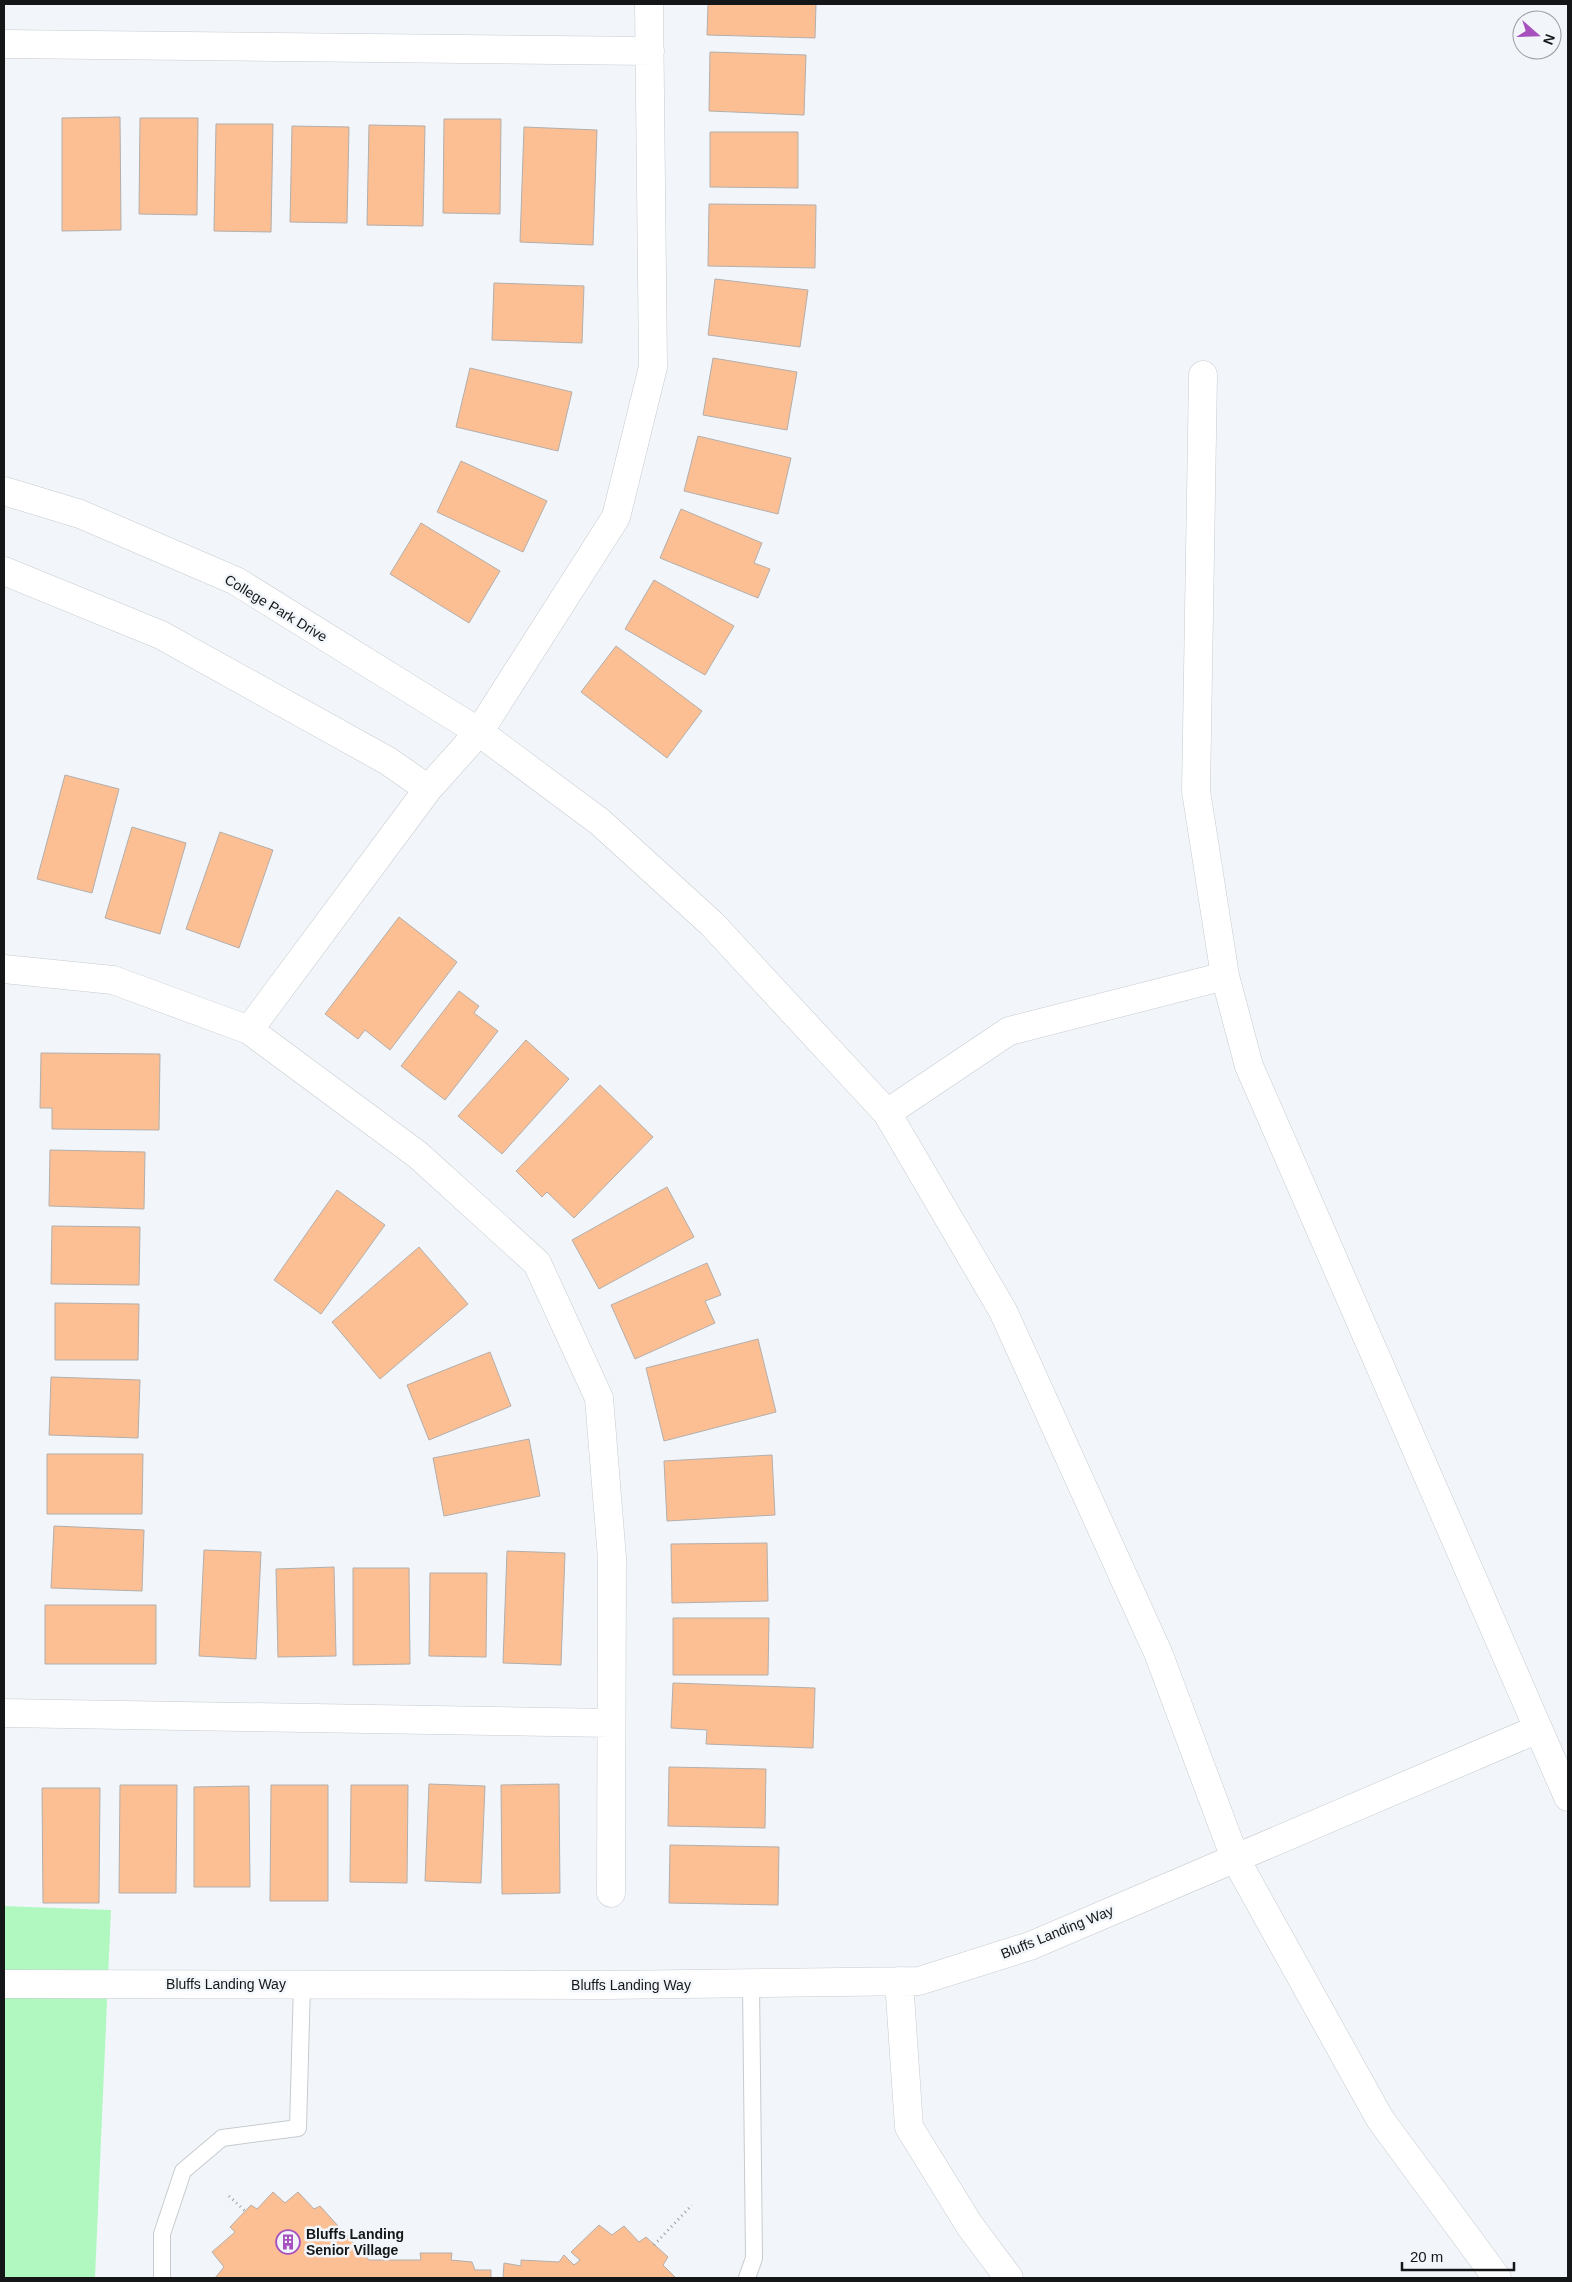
<svg xmlns="http://www.w3.org/2000/svg" width="1572" height="2282" font-family="Helvetica,sans-serif">
<rect width="100%" height="100%" fill="#f2f6fb"/>
<path fill="#b1f8c0" d="M4,1906l107,4 -16,368h-91z"/>
<path fill="#fcbf94" stroke="#b3aeab" d="M708,4h108l-1,34 -108,-3z
M710,52l96,3 -2,60 -95,-4z
M120,117l1,113 -59,1v-113z
M140,118h58l-1,97 -58,-1z
M444,119h57l-1,95 -57,-1z
M216,124h57l-2,108 -57,-1z
M369,125l56,1 -2,100 -56,-1z
M292,126l57,1 -2,96 -57,-1z
M524,127l73,3 -4,115 -73,-3z
M710,132h88v56l-88,-1z
M709,204l107,1 -1,63 -107,-2z
M715,279l93,11 -8,57 -92,-12z
M494,283l90,3 -2,57 -90,-3z
M713,358l84,14 -10,58 -84,-15z
M470,368l102,24 -14,59 -102,-24z
M698,436l93,22 -13,56 -94,-23z
M461,461l86,40 -24,51 -86,-40z
M681,509l81,34 -8,20 16,6 -12,29 -98,-40z
M421,523l79,48 -31,52 -79,-49z
M654,580l80,46 -29,49 -80,-46z
M616,646l86,65 -35,47 -86,-66z
M65,775l54,14 -27,104 -55,-14z
M132,827l54,16 -26,91 -55,-16z
M220,832l53,18 -34,98 -53,-19z
M399,917l58,45 -67,88 -25,-20 -7,9 -33,-25z
M459,991l20,15 -5,7 24,18 -53,69 -44,-34z
M526,1040l43,39 -67,75 -44,-38z
M41,1053l119,1 -1,76 -107,-1v-21h-12z
M600,1085l53,52 -79,81 -27,-26 -5,5 -26,-26z
M50,1150l95,2 -1,57 -95,-3z
M667,1187l27,50 -95,52 -27,-49z
M337,1190l48,35 -64,89 -47,-34z
M52,1226l88,1 -1,58 -88,-1z
M419,1247l49,57 -88,75 -48,-57z
M707,1263l14,32 -16,6 10,22 -80,36 -24,-54z
M55,1303l84,1 -1,56h-83z
M758,1339l18,73 -112,29 -18,-73z
M490,1352l21,54 -82,34 -22,-55z
M51,1377l89,3 -2,58 -89,-3z
M529,1439l11,57 -96,20 -11,-58z
M47,1454h96l-1,60h-95z
M772,1455l3,60 -108,6 -3,-60z
M54,1526l90,4 -2,61 -91,-3z
M767,1543l1,58 -96,2 -1,-59z
M204,1550l57,2 -5,107 -57,-3z
M507,1551l58,2 -4,112 -58,-2z
M334,1567l2,89 -58,1 -2,-88z
M353,1568h56l1,96 -57,1z
M430,1573h57l-1,84 -57,-1z
M45,1605h111v59h-111z
M673,1618h96l-1,57h-95z
M673,1683l142,5 -2,60 -107,-4 1,-14 -36,-2z
M669,1767l97,2 -1,59 -97,-2z
M429,1784l56,2 -4,97 -56,-2z
M559,1784l1,109 -58,1 -1,-109z
M120,1785h57l-1,108h-57z
M271,1785h57v116h-58z
M351,1785h57l-1,98 -57,-1z
M249,1786l1,101h-56v-100z
M42,1788h58l-1,115h-56z
M670,1845l109,2 -1,58 -109,-2z
M273,2192l12,11 13,-11 16,17 6,-3 49,54h52l-1,-7h32l-1,7 21,2 3,8h16v8h-276l9,-11 -12,-15 23,-20 -5,-5 21,-22 6,4z
M599,2225l13,10 12,-9 15,16 7,-5 22,20 -5,8 13,13h-173l1,-15 17,3v-6l38,2 5,-7 10,10 6,-5 -9,-8z"/>
<g fill="none" stroke-linecap="round" stroke-linejoin="round">
<g stroke="#c7cbcf" stroke-width="18">
<path id="service" d="M162,2278v-44l21,-63 39,-33 76,-10 4,-144
M747,2278l7,-20 -3,-274"/>
</g>
<g stroke="#c7cbcf" stroke-width="29">
<path id="minor" d="M4,44l646,7
M1203,375l-7,416 29,185 24,90 319,731
M4,491l76,23 156,67 243,151 121,90 112,102 175,189 116,198 156,344 76,203 145,261 117,159
M4,571l157,64 227,126 40,28
M4,969l109,11 136,50 169,125 119,108 62,135 13,160 -1,335
M249,1030l179,-241 51,-57 137,-215 37,-150 -4,-363
M887,1113l122,-82 216,-55
M4,1713l606,10
M899,1981l10,146 61,99 39,52
M4,1984l602,1 313,-4 111,-35 508,-217"/>
</g>
<path stroke="#9da1a4" stroke-width="3" stroke-dasharray="1 4" stroke-linecap="butt" d="M229,2196l16,15
M654,2245l38,-40"/>
<use href="#service" stroke="#fff" stroke-width="16"/>
<use href="#minor" stroke="#fff" stroke-width="28"/>
</g>
<defs>
<g id="building-ring" transform="scale(1.25)"><circle r="9.5" fill="#f2f6fb" stroke="#a751bf" stroke-width="1.5"/><path d="M-4-6H4V6H1V3H-1V6H-4ZM-2.5-4.3h1.7v1.8h-1.7ZM.8-4.3h1.7v1.8H.8ZM-2.5-1h1.7V.8h-1.7ZM.8-1h1.7V.8H.8Z" fill="#a751bf"/></g>
</defs>
<g fill-rule="evenodd">
<use href="#building-ring" x="288" y="2242"/>
</g>
<g text-anchor="middle" dominant-baseline="central" stroke-width="5" stroke-linejoin="round" paint-order="stroke">
<g font-size="14" fill="#141617" stroke="#f2f6fb">
<text transform="translate(276 608) rotate(31)">College Park Drive</text>
<text transform="translate(1057 1932) rotate(-22)">Bluffs Landing Way</text>
<text x="226" y="1984">Bluffs Landing Way</text>
<text x="631" y="1985">Bluffs Landing Way</text>
</g>
<g font-size="14" font-weight="bold" fill="#141617" stroke="#f2f6fb" text-anchor="start">
<text x="306" y="2234">Bluffs Landing<tspan x="306" dy="16">Senior Village</tspan></text>
</g>
</g>
<rect width="1572" height="2282" fill="none" stroke="#141617" stroke-width="10"/>
<g transform="translate(1537 35) rotate(110)"><circle r="24" fill="#f2f6fb" stroke="#999ca0"/>
<path d="M0-4L9 19L0 12L-9 19Z" fill="#a751bf"/>
<text y="-8" font-size="14" font-weight="bold" text-anchor="middle" fill="#141617">N</text>
</g>
<path d="M1402 2262v8h112v-8" fill="none" stroke="#141617" stroke-width="2.5"/>
<text x="1410" y="2262" font-size="15" fill="#141617" stroke="#f2f6fb" stroke-width="4" paint-order="stroke">20 m</text>
</svg>
